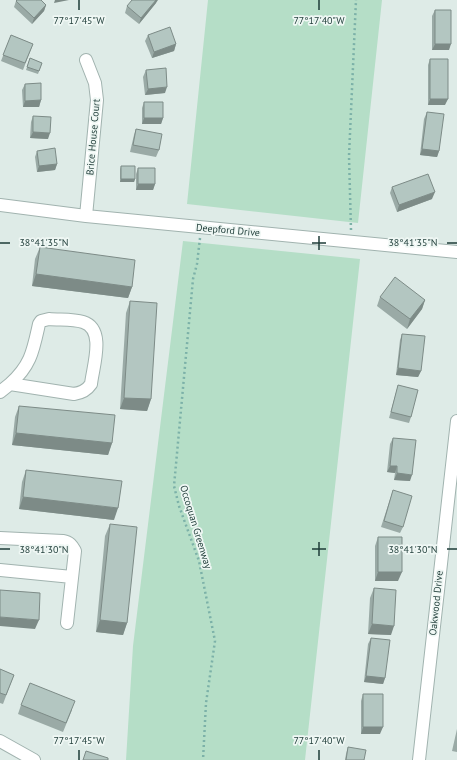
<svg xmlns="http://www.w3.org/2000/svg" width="457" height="760" font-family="'PT Sans',sans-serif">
<rect width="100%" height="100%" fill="#deebe7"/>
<path fill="#b5dec7" d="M208,0h174l-24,223 -171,-19z
M183,241l177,18 -55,501h-179l7,-114z"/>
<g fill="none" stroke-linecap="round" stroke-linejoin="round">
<g stroke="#a1b3af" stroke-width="14">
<path id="minor" d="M86,60l9,23 2,17 -11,116
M0,205l86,11 371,36
M49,319c11,1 24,0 34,3 23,7 10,44 8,62 -4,6 -10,9 -17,10l-64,-10c21,-19 23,-33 29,-60l2,-3z
M0,392l10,-8
M0,538l63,3c7,1 9,5 12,10l-8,72
M0,570l72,7
M0,741l34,19
M419,760l38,-339"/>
</g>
<path stroke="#7cb1a8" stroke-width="2.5" stroke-dasharray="2 3" stroke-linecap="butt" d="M351,230l-2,-74 7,-156
M200,238l-3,26 -4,15 -19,207 5,20 20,55 16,80 -9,62 -3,57"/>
<use href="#minor" stroke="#fff" stroke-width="12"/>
</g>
<path fill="#9aaaa6" d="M16,1l30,4 -2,6 -12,13 -18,-17z
M156,3l-17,21 -14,-11 2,-7z
M435,10l14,40h-17v-34z
M11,35l22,9 -10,26 -22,-9z
M148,35l28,9 -2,7 -22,7 -7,-17z
M30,58l12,5 -4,11 -12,-4z
M430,59l15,46h-17v-40z
M146,70l19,23 -20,2 -2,-18z
M25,84l16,16 -2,7h-16l-1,-17z
M144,102l19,16 -2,6h-19v-16z
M427,112l12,39 -2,6 -17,-2 4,-36z
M33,116l15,23 -18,-1 1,-16z
M136,129l23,21 -3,7 -26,-5 4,-17z
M37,151l20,13 -2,6 -18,2 -2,-15z
M121,166l14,13 -1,3h-14v-13z
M138,168l17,16 -2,6h-17v-16z
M392,187l40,12 -35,13 -7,-19z
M40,247l92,40 -4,11 -96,-12 3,-27z
M380,297l45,3 -3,9 -15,20 -30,-23z
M130,301l21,98 -4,12 -27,-2 6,-96z
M402,334l19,37 -3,6 -22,-2 4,-35z
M398,385l13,32 -2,6 -20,-5z
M19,406l93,37 -4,12 -96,-10 3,-28z
M393,438l17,43 -16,-1 1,-7 -8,-1 3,-28z
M26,470l88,50 -95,-11 3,-27z
M393,490l10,37 -3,6 -19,-6z
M110,524l17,99 -4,12 -27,-3 9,-96z
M378,537l20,44h-23v-35z
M374,588l17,47 -23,-1 2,-36z
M371,638l14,40 -2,6 -19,-2 4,-38z
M0,669l14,6 -11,29 -3,-1z
M363,694l17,40h-19v-33z
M21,705l51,5 -9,22 -45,-18z
M457,729v23l-5,-1z
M348,747l16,13h-19l1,-6z"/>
<path fill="#7d8b87" d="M55,0h14l-15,3z
M156,0h2l-2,3 -17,21 2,-6z
M46,5l-2,6 -12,13 2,-6z
M176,44l-2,7 -22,7 2,-6z
M435,44h16l-2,6h-17z
M167,87l-2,6 -20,2 3,-6z
M430,99h18l-3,6h-17z
M41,100l-2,7h-16l2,-6z
M144,118h19l-2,6h-19z
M33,132l17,1 -2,6 -18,-1z
M422,149l17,2 -2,6 -17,-2z
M57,164l-2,6 -18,2 2,-6z
M121,179h14l-1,3h-14z
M138,184h17l-2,6h-17z
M435,192l-3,7 -35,13 2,-7z
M36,274l96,13 -4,11 -96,-12z
M425,300l-3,9 -15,20 3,-10z
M398,368l23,3 -3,6 -22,-2z
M124,398l27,1 -4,12 -27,-2z
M16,433l96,10 -4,12 -96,-10z
M390,466h7l-2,7 -8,-1z
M397,473l15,2 -2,6 -16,-1z
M23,497l95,11 -4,12 -95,-11z
M378,572h24l-4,9h-23z
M0,617l39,3 -4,9 -35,-3z
M100,620l27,3 -4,12 -27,-3z
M372,624l22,2 -3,9 -23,-1z
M366,676l19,2 -2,6 -19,-2z
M363,727h20l-3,7h-19z"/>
<path fill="#b3c6c1" stroke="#7d8b87" d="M17,0h24l5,5 -12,13 -18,-17z
M132,0h24l-15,18 -14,-12z
M435,10h16v34h-16z
M170,27l6,17 -22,8 -6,-17z
M11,35l22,9 -8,19 -22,-8z
M30,58l12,5 -3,8 -12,-4z
M430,59h18v40h-18z
M166,68l1,19 -19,2 -2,-19z
M41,83v17l-16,1v-17z
M144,102h19v16h-19z
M427,112l17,2 -5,37 -17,-2z
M33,116l18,1 -1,16 -17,-1z
M136,129l26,5 -3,16 -26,-5z
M55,148l2,16 -18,2 -2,-15z
M121,166h14v13h-14z
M138,168h17v16h-17z
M428,174l7,18 -36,13 -7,-18z
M40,247l95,13 -3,27 -96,-13z
M395,277l30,23 -15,19 -30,-22z
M130,301l27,2 -6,96 -27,-1z
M402,334l23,2 -4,35 -23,-3z
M398,385l20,5 -7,27 -20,-5z
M19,406l96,9 -3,28 -96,-10z
M393,438l23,2 -4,35 -15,-2v-7h-7z
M26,470l96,11 -4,27 -95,-11z
M393,490l19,6 -9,31 -19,-6z
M110,524l27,3 -10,96 -27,-3z
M378,537h24v35h-24z
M374,588l22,2 -2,36 -22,-2z
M0,590l40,3 -1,27 -39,-3z
M371,638l19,2 -5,38 -19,-2z
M0,669l14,6 -8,20 -6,-2z
M30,683l45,18 -9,22 -45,-18z
M363,694h20v33h-20z
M348,747l18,3 -2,10h-18z
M86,751l22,7v2h-25z"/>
<path fill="none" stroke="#1e3c38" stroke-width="1.5" d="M79,0v10M319,0v10M319,236v14M0,243h10M312,243h14M447,243h10M319,542v14M0,549h10M312,549h14M447,549h10M79,750v10M319,750v10"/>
<g text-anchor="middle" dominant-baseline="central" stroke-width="3.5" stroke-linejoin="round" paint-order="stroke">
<g font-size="10" fill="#1e3c38" stroke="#eff7f4">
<text transform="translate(93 137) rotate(-85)">Brice House Court</text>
<text transform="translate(228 230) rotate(5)">Deepford Drive</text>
<text transform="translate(196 527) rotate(73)">Occoquan Greenway</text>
<text transform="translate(436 603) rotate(-84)">Oakwood Drive</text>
</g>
</g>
<g font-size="10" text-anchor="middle" fill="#1e3c38" stroke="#eff7f4" stroke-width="3.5" stroke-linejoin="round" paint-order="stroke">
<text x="79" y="24">77°17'45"W</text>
<text x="319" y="24">77°17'40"W</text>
<text x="44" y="246">38°41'35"N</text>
<text x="413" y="246">38°41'35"N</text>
<text x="44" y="553">38°41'30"N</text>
<text x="413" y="553">38°41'30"N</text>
<text x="79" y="744">77°17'45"W</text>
<text x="319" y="744">77°17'40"W</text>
</g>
</svg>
